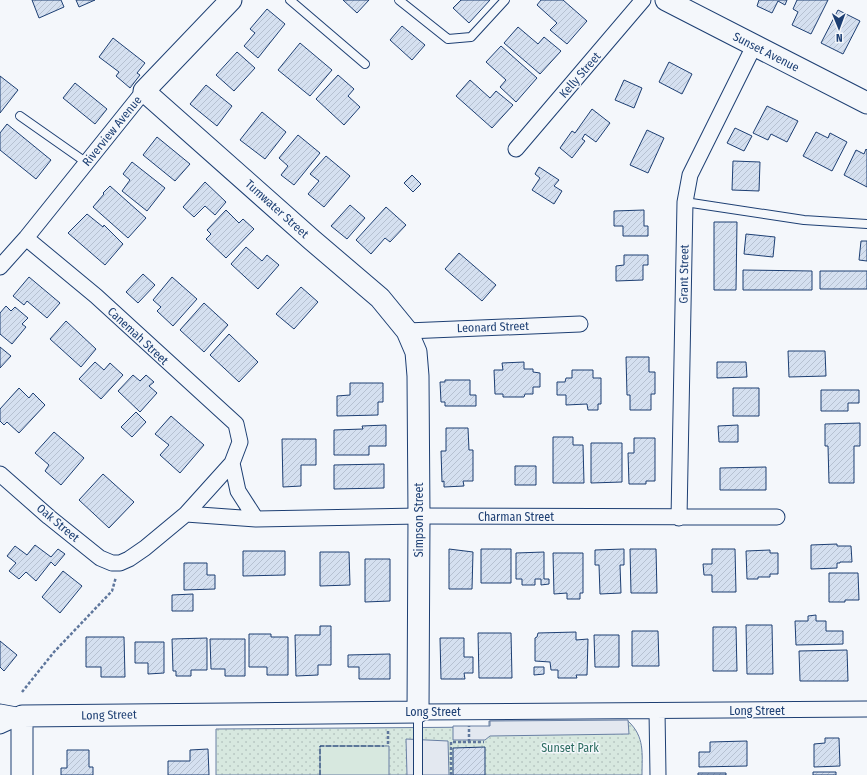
<svg xmlns="http://www.w3.org/2000/svg" width="867" height="775" font-family="'Fira Sans Condensed',sans-serif">
<defs>
<pattern id="park-dots" width="8" height="8" patternUnits="userSpaceOnUse"><rect width="8" height="8" fill="#d7e8df"/><path d="M2 2h.1M6 6h.1" fill="none" stroke="#b8c8c3" stroke-width="1.8" stroke-linecap="round"/></pattern>
<pattern id="building-hatch" width="6" height="6" patternUnits="userSpaceOnUse"><rect width="6" height="6" fill="#d5e0f0"/><path d="M-1 1l2-2M0 6l6-6M5 7l2-2" fill="none" stroke="#b6c1d1"/></pattern>
</defs>
<rect width="100%" height="100%" fill="#f4f7fb"/>
<path fill="url(#park-dots)" stroke="#687fa3" d="M489,721h139c17,16 14,32 14,54h-426v-46l273,-2z"/>
<path fill="#d7e8df" stroke="#687fa3" d="M320,746h69v29h-69z"/>
<path fill="#e3e8f0" stroke="#687fa3" d="M628,720l1,14 -139,2 -5,4h-32v-14h37v-5z
M406,739l42,2 1,34h-42z"/>
<path fill="url(#building-hatch)" stroke="#1d3f73" d="M32,0h29l3,7 -25,11z
M76,0h19l-16,7z
M343,0h26l-12,13z
M461,0h29l-21,23 -16,-15z
M541,0h22l24,21 -20,23 -17,-14 7,-7 -20,-18z
M759,0h28l-2,5 -7,-4 -6,12 -15,-7z
M797,0h31l-17,34 -19,-9 6,-13 -5,-3z
M267,9l18,15 -27,34 -14,-12 11,-13 -5,-4z
M838,10l22,11 -17,33 -22,-11z
M402,26l23,19 -13,15 -22,-20z
M518,27l20,17 6,-7 17,14 -21,23 -36,-31z
M113,38l32,25 -8,10 3,2 -10,13 -14,-12 3,-4 -20,-15z
M300,43l32,27 -22,26 -32,-26z
M501,46l36,32 -21,24 -16,-15 6,-7 -20,-18z
M237,52l18,16 -21,23 -18,-16z
M669,62l23,12 -10,20 -23,-12z
M338,75l16,14 -6,7 12,11 -16,18 -28,-26z
M0,76l18,14 -18,23z
M470,80l20,18 6,-7 17,14 -21,23 -36,-32z
M624,80l18,8 -8,20 -19,-8z
M75,83l32,26 -12,15 -32,-26z
M206,85l26,21 -15,20 -27,-22z
M767,106l31,15 -11,21 -16,-8 -3,6 -15,-7z
M592,109l18,14 -14,19 -11,-8 -3,5 3,2 -13,17 -12,-10 12,-17 3,2z
M262,112l24,20 -21,27 -25,-19z
M7,124l44,36 -15,19 -36,-29v-17z
M735,128l17,8 -8,15 -17,-8z
M647,130l17,8 -16,35 -18,-8z
M816,132l12,6 2,-5 17,9 -15,29 -29,-15z
M298,135l22,18 -26,32 -13,-10 7,-9 -9,-8z
M157,137l33,27 -15,17 -32,-26z
M866,149l1,1v37l-23,-12 12,-25 8,4z
M326,156l24,20 -26,31 -16,-13 11,-13 -9,-7z
M733,161l27,1 -1,29 -27,-1z
M132,162l33,26 -18,23 -25,-20 8,-11 -7,-6z
M539,167l20,13 -5,6 8,5 -8,13 -22,-14 8,-12 -5,-4z
M412,175l9,9 -8,8 -9,-9z
M205,182l21,20 -11,13 -10,-9 -11,11 -11,-10z
M110,186l36,32 -18,20 -35,-31 11,-13 -1,-1z
M350,205l15,13 -18,21 -16,-13z
M386,207l20,18 -16,17 -5,-4 -14,16 -15,-14z
M226,210l13,13 4,-4 11,10 -28,29 -20,-19 5,-5 -4,-4z
M644,210v16h4v10h-25v-10h-9v-15z
M87,214l16,13 1,-2 19,19 -18,21 -37,-32z
M714,222h23l-1,68h-22z
M746,234l29,3 -2,20 -29,-3z
M861,241h6v20l-8,-1z
M246,247l16,14 5,-6 12,10 -21,24 -27,-25z
M459,253l37,32 -14,16 -37,-32z
M624,255h24v10h-5v15l-27,1v-15l8,-1z
M743,270l69,1v19h-69z
M820,271h47v18h-47z
M143,274l12,11 -17,18 -12,-11z
M29,277l31,26 -13,15 -20,-17 -3,4 -11,-9z
M172,277l25,22 -24,27 -16,-15 4,-4 -8,-7z
M301,287l17,15 -24,27 -18,-15z
M204,303l24,22 -24,27 -24,-22z
M6,306l5,5 4,-4 13,11 -6,6 4,3 -14,17 -12,-10v-21z
M66,321l30,28 -15,18 -31,-28z
M229,334l29,28 -19,20 -29,-27z
M0,347l11,9 -11,12z
M788,351h37l1,25 -37,1z
M626,357h23v15h6v22h-4v16h-21v-15h-3z
M95,362l9,8 6,-7 13,12 -22,24 -22,-20z
M524,362v7h9v3l7,1v14h-7v7h-8l-1,3h-21v-3h-8l-1,-24h9l-1,-7z
M717,362h29l1,15 -30,1z
M572,370h21v8h8v26h-3v6h-10l-1,-6 -21,1v-10h-9v-13h8l1,-4h6z
M133,375l7,6 6,-6 8,7 -5,4 8,7 -17,19 -22,-21z
M445,380h25v15h6v11h-31v-4h-4l-1,-20h5z
M350,383h33v19h-5v13l-41,1v-20l13,-1z
M19,388l10,10 4,-5 12,12 -26,28 -12,-11 -3,3 -4,-4v-12z
M733,388h26v28h-26z
M821,390h38v13h-11v8h-27z
M136,412l10,10 -14,15 -11,-10z
M171,416l33,29 -24,28 -20,-18 9,-10 -14,-11z
M860,423v23h-6v37h-25l-1,-37h-3v-22z
M386,425v21h-17v9h-35v-25l29,-1 -1,-3z
M738,425v17h-19l-1,-16z
M446,428h22l1,22h4v31h-10l1,5 -20,1v-6l-2,1 -1,-31h5z
M54,432l30,26 -23,27 -16,-14 4,-6 -14,-12z
M553,437h20v8h10l1,38h-31z
M634,438h21v43h-9v3h-17l-1,-31h6z
M282,439h34v26h-15v21l-18,1z
M591,443h31v39l-31,1z
M384,464v24l-50,1v-24z
M515,466h21v19h-21z
M766,467v23h-46v-22z
M103,474l31,28 -25,26 -30,-28z
M837,544v2h14l1,16h-12v1h-3v5l-26,1v-24z
M35,545l16,12 7,-8 7,5 -10,12 -4,-4 -15,19 -10,-9 -7,7 -10,-8 7,-8 -9,-7 8,-10 12,9z
M449,549l24,3 -1,37h-23z
M481,549h30v34h-30z
M624,549v16h-4l1,28 -21,1 -1,-29h-4v-15z
M630,549h26l1,44h-26z
M712,549h23l1,43h-24v-17h-8l-1,-11h9z
M770,550v3h8v21h-8v3h-12v2h-11l-1,-28z
M243,551h42v24l-42,1z
M320,552h29l1,33 -30,1z
M544,552v27h5v5l-8,1v-6h-6v6h-13v-6h-6v-26z
M553,553h30v40h-3v6h-13v-6l-13,1z
M365,559h25v42l-25,1z
M184,563h23v12h8v14l-31,1z
M63,571l19,15 -22,27 -18,-16z
M829,573h29l1,27h-14v2h-16z
M193,594v17h-21v-16z
M816,615v6h10v10h17v13l-47,1 -1,-24h13v-5z
M746,625h26l1,49h-26z
M320,626h11v39h-13v10l-22,1 -1,-41h25z
M713,627h23l1,44h-24z
M632,631h26l1,35h-27z
M576,632v8l12,-1 -1,36h-11l1,3h-19v-8h-7l-1,-8 -15,-1v-23l2,-1 1,-4z
M478,633h33l1,45h-33z
M249,634h22v3h17v38h-21v-8h-18z
M594,635h25v32h-24z
M86,637h38l1,40h-24v-10h-15z
M207,638v32h-16v6h-15v-5h-3l-1,-32z
M440,638h24v19h9v16h-9l1,6h-24z
M210,639h35v37h-20v-7h-14z
M0,641l17,14 -13,16 -4,-4z
M135,642h29v31l-16,1v-11h-13z
M847,650l1,31h-48l-1,-30z
M390,654v25h-31v-12h-11v-12z
M534,667h10v7l-10,1z
M825,738h14l1,28 -26,1v-23l11,-1z
M747,741v25l-48,1v-15h11v-10z
M485,747v28h-32v-27z
M208,749l1,26h-41v-14h22v-11z
M67,750h22v17h4v8h-32v-7h6z
M813,772h23v3h-23z
M698,773h28v2h-28z"/>
<g fill="none" stroke-linecap="round" stroke-linejoin="round">
<g stroke="#1d3f73" stroke-width="10">
<path id="lane" d="M290,0l75,64
M399,0l49,39 23,-2 34,-37
M20,116l67,47
M685,202l119,18 63,4
M418,713v62"/>
</g>
<g stroke="#1d3f73" stroke-width="17">
<path id="street" d="M516,149l127,-149
M0,267l26,-29 118,-147
M407,331l173,-7
M232,463l6,28 18,28
M0,474l49,43 51,41 12,5h8l9,-4 16,-11 41,-34 46,-51 8,-21 -4,-18 -140,-128 -70,-58
M186,514l70,5 163,-3 358,1
M679,518l6,-316 5,-27 64,-129
M657,711l1,64
M0,712l22,4
M418,712l449,-3
M0,726l22,-10"/>
</g>
<g stroke="#1d3f73" stroke-width="23">
<path id="secondary" d="M666,0l201,103
M22,775v-59l396,-4 1,-196 -1,-140 -2,-24 -9,-21 -27,-33 -68,-58 -168,-149 87,-91"/>
</g>
<path stroke="#5e769c" stroke-width="2.5" stroke-dasharray="3 2" stroke-linecap="butt" d="M22,692l32,-40 58,-61 4,-14
M388,731v13
M469,742v-16
M451,775v-33h33"/>
<use href="#lane" stroke="#f4f7fb" stroke-width="8"/>
<use href="#street" stroke="#f4f7fb" stroke-width="15"/>
<use href="#secondary" stroke="#f4f7fb" stroke-width="21"/>
<path stroke="#1d3f73" stroke-width="1" stroke-dasharray="5 2" stroke-linecap="butt" d="M320,775v-29h64"/>
</g>
<g text-anchor="middle" dominant-baseline="central" stroke-width="3" stroke-linejoin="round" paint-order="stroke">
<g font-size="12" fill="#1d3f73" stroke="#f4f7fb">
<text transform="translate(766 52) rotate(27)">Sunset Avenue</text>
<text transform="translate(580 75) rotate(-49)">Kelly Street</text>
<text transform="translate(112 131) rotate(-51)">Riverview Avenue</text>
<text transform="translate(277 209) rotate(42)">Tumwater Street</text>
<text transform="translate(684 274) rotate(-89)">Grant Street</text>
<text transform="translate(493 327) rotate(-2)">Leonard Street</text>
<text transform="translate(138 336) rotate(43)">Canemah Street</text>
<text x="516" y="517">Charman Street</text>
<text transform="translate(419 520) rotate(-90)">Simpson Street</text>
<text transform="translate(58 523) rotate(40)">Oak Street</text>
<text x="757" y="711">Long Street</text>
<text x="433" y="712">Long Street</text>
<text transform="translate(109 715) rotate(-1)">Long Street</text>
</g>
<g font-size="12" fill="#2c6c60" stroke="#f4f7fb">
<text x="570" y="748">Sunset Park</text>
</g>
</g>
<g transform="translate(839 28) rotate(179)" stroke="#f4f7fb" stroke-width="3" paint-order="stroke">
<path d="M0-3L7 15L0 10L-7 15Z" fill="#1d3f73"/>
<text y="-6" font-size="11" font-weight="bold" text-anchor="middle" fill="#1d3f73">N</text>
</g>
</svg>
